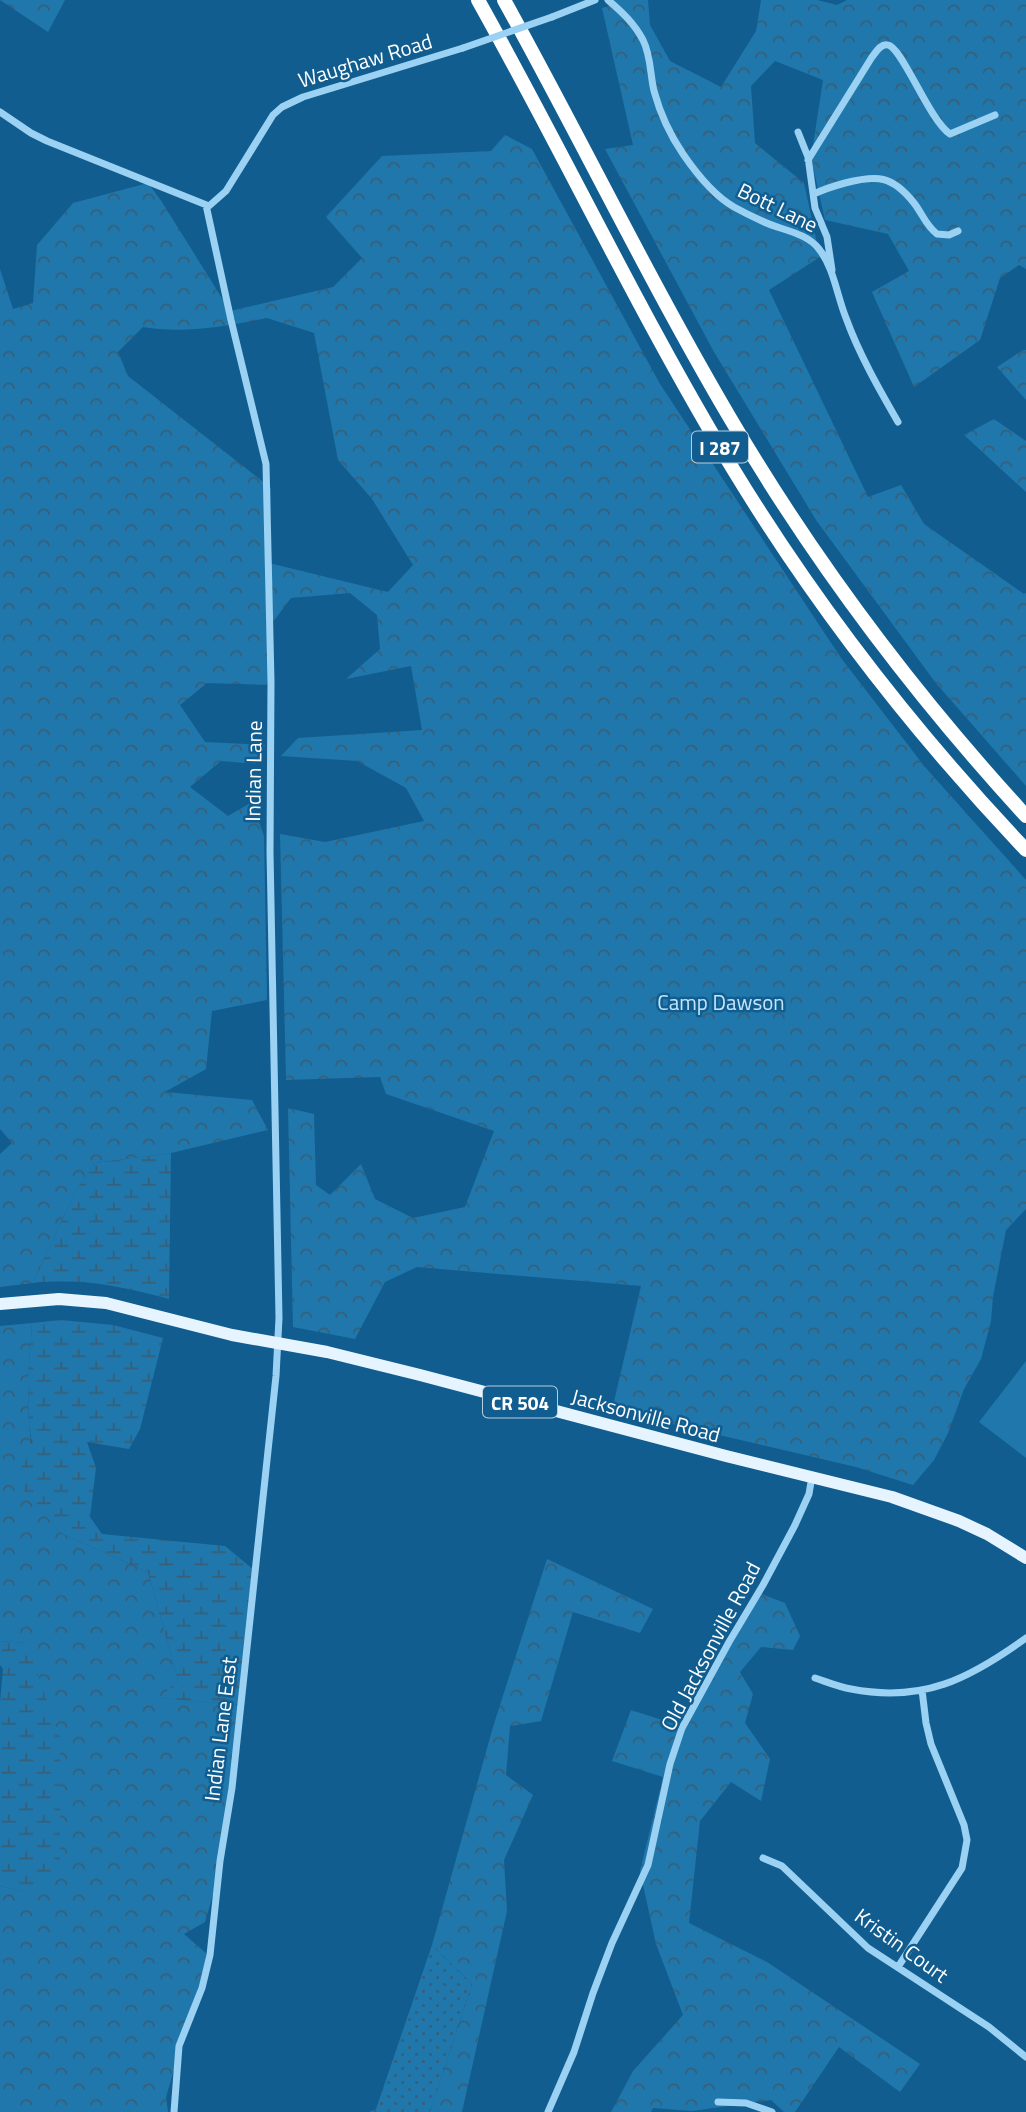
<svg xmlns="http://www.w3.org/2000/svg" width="1026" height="2112" font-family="'Titillium Web',sans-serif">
<defs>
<pattern id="green-dots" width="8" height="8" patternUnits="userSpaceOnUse" patternTransform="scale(1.75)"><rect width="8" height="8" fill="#1f77ac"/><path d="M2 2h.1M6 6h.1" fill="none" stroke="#385f77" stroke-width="1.8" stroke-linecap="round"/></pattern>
<pattern id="forest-crowns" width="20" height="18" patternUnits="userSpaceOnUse" patternTransform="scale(1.75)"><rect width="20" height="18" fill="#1f77ac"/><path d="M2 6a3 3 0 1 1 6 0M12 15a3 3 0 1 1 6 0" fill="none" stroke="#385f77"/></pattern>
<pattern id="wetland-marsh" width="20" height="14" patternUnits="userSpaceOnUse" patternTransform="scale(1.75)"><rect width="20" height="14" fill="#1f77ac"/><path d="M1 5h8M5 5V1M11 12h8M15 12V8" fill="none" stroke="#385f77"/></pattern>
</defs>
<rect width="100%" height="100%" fill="#115d8f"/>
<path fill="url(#green-dots)" d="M432,1945l40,39 -42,128h-61l7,-3z"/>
<path fill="url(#forest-crowns)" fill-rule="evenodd" d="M0,0h65l-17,32z
M613,0h35l2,25 20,36 51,26 35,-56 5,-31h56l20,5 10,-5h179v269l-7,-4 -19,13 -20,62 -66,47 -42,-95 37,-21 -21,-37 -63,-14 -14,-62 12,-78 -48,-19 -24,25 4,57 49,40 16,74 -51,33 99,207 33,-12 23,39 100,70 2,-1v193l-91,-104 -119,-162 -102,-168 -109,-203 28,-4 -31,-137 13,-4z
M505,135l27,14 128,235 181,274 84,109 101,113v329l-20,21 -13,67 -2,24 -10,38 -17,30 -16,44 -14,27 -21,25 -57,-18 -244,-57 29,-124 -224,-19 -32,15 -30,57 -62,-12 -5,-219 26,6 2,71 14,10 31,-31 14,35 38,19 52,-11 29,-76 -108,-37 -6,-17 -94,3 -6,-246 45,8 99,-21 -18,-33 -49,-27 -76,-5 17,-18 124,-8 -11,-64 -65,13 34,-30 -3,-34 -27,-22 -59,5 -24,32 3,55 -63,-2 -27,22 25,37 60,3 -9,19 -35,-3 -31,26 38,29 24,-14 12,34 3,164 -55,11 -6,58 -41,23 87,8 16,30 -97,23 -76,10 -20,29 -42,91 -33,4v-133l12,-11 -12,-14v-860l13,40 20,-6 4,-58 36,-42 75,-20 14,19 68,109 103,-24 29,-29 -36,-41 56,-61 109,-5zM267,318l47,15 24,127 34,39 41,66 -25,27 -119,-29 2,-75 -143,-112 -10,-24 25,-25c41,7 84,-1 124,-9z
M1023,350h3v50l-29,-33z
M994,419l32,22v51l-62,-57z
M32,1323l-4,56 1,46 11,84 20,24 88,39 30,108 -17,18 80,7 -17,152 -19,65 -21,12 24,21 -42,142 2,15h-168v-226l22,5 5,-248 -27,-2v-315z
M547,1559l106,50 -13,24 -67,-21 -32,109 -31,5 -4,49 27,20 -29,65 3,51 -45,201h-32l42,-128 -40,-39 61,-218z
M756,1592l29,11 15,33 -7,14 -32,-3 -21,25 13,22 -8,29 25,36 -9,42 -30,-19 -31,39 -11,102 78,39 153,102 -20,28 -61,-45 -44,65h-11l-13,-12 -79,11 -39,-3 -2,4h-40l22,-41 50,-56 -27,-71 -16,-73 23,-94 -51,-16 19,-51 53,17z"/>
<path fill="url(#wetland-marsh)" d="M171,1153l-2,146c-48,-13 -86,-21 -136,-16l42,-91 20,-29z
M61,1320l52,5 50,13 -23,91 -11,20 -42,-7 9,26 -6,49 12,17 123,12 29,24 -13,135 -81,-7 18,-18 -30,-108 -88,-39 -44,-52 16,-39 -3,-17 -1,-46 4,-56z
M0,1641l27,2 33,95v129l-38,24 -22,-5v-184l3,-33 -3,-4z"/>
<path fill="#1f77ac" d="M1026,1361v97l-47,-36z"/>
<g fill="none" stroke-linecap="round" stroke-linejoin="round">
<path stroke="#9bd1f2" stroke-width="7" d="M608,0c14,12 26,23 35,40 8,16 7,34 11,51 6,22 16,44 29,63 13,19 30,41 51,53 9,5 19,10 28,14 18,9 44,11 57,28 15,19 18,47 27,69 13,36 33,71 52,104
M552,17l43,-17
M0,112l31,21 16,8 162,65 17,-15 47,-76 9,-8 21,-10 160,-49
M798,132l10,25 7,51 12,29 5,33
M808,160l64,-103c4,-5 9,-14 16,-12 14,2 41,75 62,89l45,-19
M814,194c10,-5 20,-8 31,-11 32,-8 47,-8 69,20 8,10 12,23 23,31l12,1 9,-4
M815,1678c12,4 24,9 36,11 72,14 118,-10 175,-51
M763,1858l19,8 86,82 121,79 37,30
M898,1967l64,-99 5,-28 -3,-15 -33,-81 -5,-21 -4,-33
M718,2102l28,1 26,9
M174,2112l5,-66 23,-58 8,-33 10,-94 12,-73 44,-412 3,-58 -9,-466 1,-170 -5,-218 -35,-144 -25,-115
M548,2112l26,-60 19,-59 19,-50 36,-78 22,-101 12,-36 47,-86 34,-57 32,-60 14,-31 3,-18"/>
<path stroke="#e6f4ff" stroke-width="12" d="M0,1304l59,-5 47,4 126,32 95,17 93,23 306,81 166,41 67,24 28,13 39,24"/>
<path stroke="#fff" stroke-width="14" d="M478,0c87,155 163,317 255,469 84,138 183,265 293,381
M504,0c77,139 146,282 226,418 84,143 184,276 296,398"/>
<path stroke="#9bd1f2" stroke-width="7" d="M463,48l89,-31"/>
</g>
<g text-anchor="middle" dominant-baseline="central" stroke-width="5" stroke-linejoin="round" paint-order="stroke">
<g fill="#115d8f" stroke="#b8cedd" stroke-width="2">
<rect x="692" y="431.5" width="56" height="31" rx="5"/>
<rect x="483" y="1386.5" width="74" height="31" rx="5"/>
</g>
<g font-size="19" font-weight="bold" fill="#fff">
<text x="720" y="447">I 287</text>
<text x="520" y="1402">CR 504</text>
</g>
<g font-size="21" fill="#fff" stroke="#115d8f">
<text transform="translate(365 60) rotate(-17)">Waughaw Road</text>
<text transform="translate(778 207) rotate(26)">Bott Lane</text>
<text transform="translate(253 771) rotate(-89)">Indian Lane</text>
<text transform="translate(646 1415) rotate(15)">Jacksonville Road</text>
<text transform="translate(710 1646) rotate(-62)">Old Jacksonville Road</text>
<text transform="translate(220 1729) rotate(-83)">Indian Lane East</text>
<text transform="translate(902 1945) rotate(36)">Kristin Court</text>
</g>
<g font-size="21" fill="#c2e6fd" stroke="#115d8f">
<text x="721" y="1002">Camp Dawson</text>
</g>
</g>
</svg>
